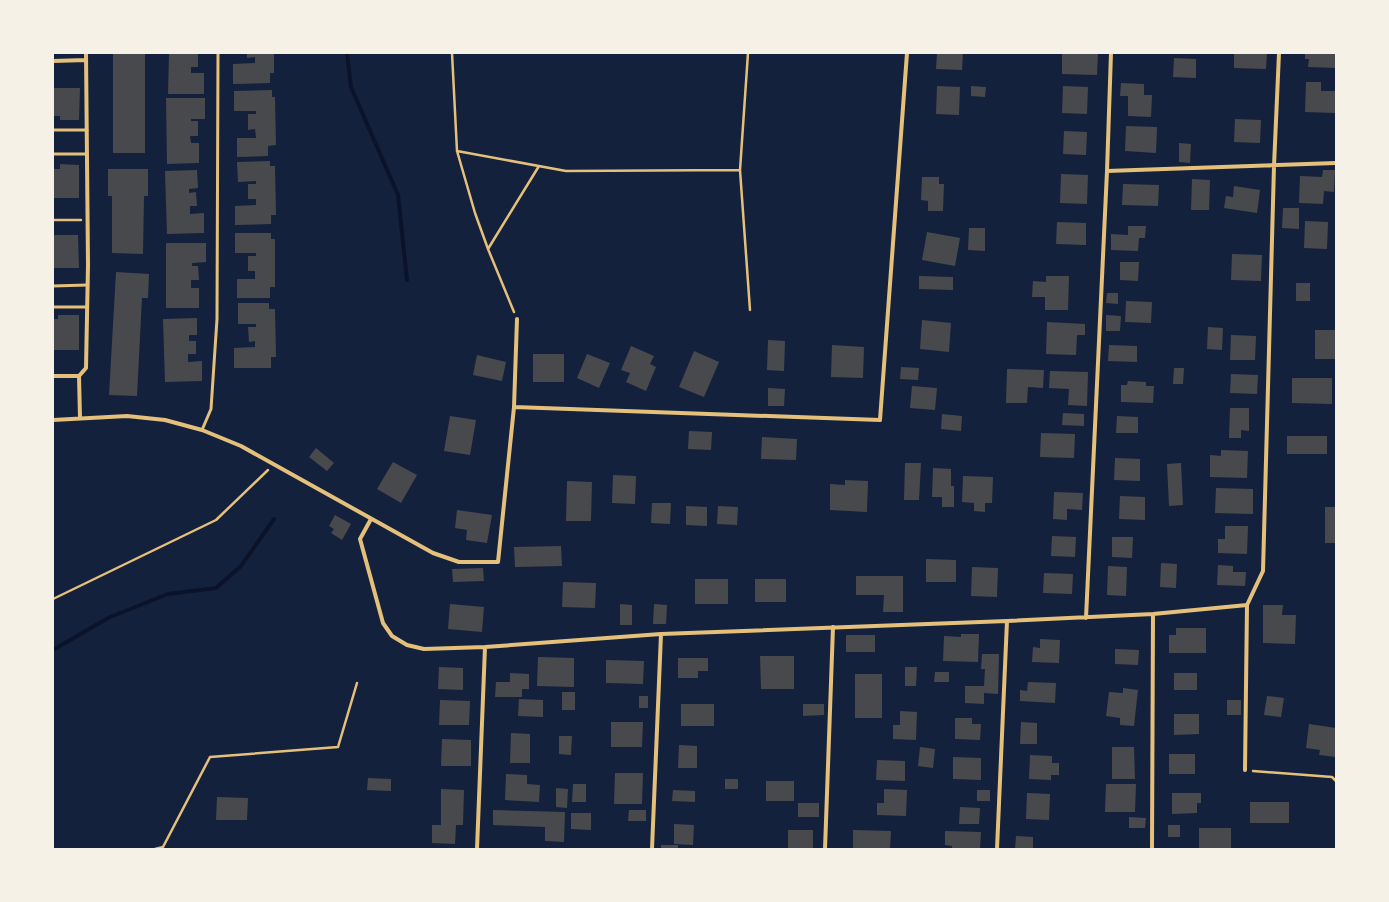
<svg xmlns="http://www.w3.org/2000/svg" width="1389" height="902" font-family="Inter,sans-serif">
<rect width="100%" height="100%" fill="#14213d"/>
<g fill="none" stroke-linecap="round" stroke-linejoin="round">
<path stroke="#0b132b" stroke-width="4" d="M347,53l4,34 47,108 9,85
M53,650l55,-32 60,-24 48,-6 25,-22 33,-47"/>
</g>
<path fill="#48494c" d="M113,53h32v100h-32z
M169,53h29v14h-7v6h13v21h-36z
M247,53h27v20h-4v10l-37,1v-20l22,-1v-6l-8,1z
M937,53h26l-1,17 -26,-1z
M1062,53l36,1 -1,21 -35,-1z
M1234,53h33l-1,16 -32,-1z
M1305,53h31v15l-28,-1 1,-8h-4z
M1174,58l22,1v19l-23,-1z
M1306,82h15v9h14v22l-30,-1z
M1121,83l23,1v11h8l-1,22 -23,-1v-20h-8z
M937,86l23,1 -1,28 -23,-1z
M971,86l15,1 -1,10 -14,-1z
M1063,86l25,1 -1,27 -25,-1z
M53,88h27l-1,32h-19v-4h-7z
M272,90v7h3l1,48 -8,1v10l-31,1v-19h19l-1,-9 -7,1v-16h8v-3h-22v-20z
M166,98h39v21h-14v2h7v15h-8l1,7h8v20l-32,1z
M1235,119l26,1 -1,23 -26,-1z
M1126,126l31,1 -1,26 -31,-2z
M1064,131l23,1 -1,23 -23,-1z
M1179,143l12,1 -1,19 -11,-1z
M270,161v5h5l1,49h-5v9l-36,1v-19l21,-1v-6h-8v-15h8v-3l-18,1 -1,-20z
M60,164l19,1v33h-26v-29h7z
M108,169h40v27h-4l-1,58 -31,-1v-57h-4z
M197,170l1,18 -9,1v4l7,-1 1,14h-7v8l14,-1v20l-37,1 -2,-63z
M1323,170h12l-1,22 -10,-1 -1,13 -24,-1 1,-27 22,1z
M1061,174l27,1 -1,29 -27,-1z
M922,177h17v7h5l-1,27h-15v-10l-7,-1z
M1192,179l18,1 -1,30h-18z
M1123,184l36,1 -1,21 -36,-1z
M1234,186l26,4 -3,23 -33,-5 2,-12 7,1z
M1283,208h16v21l-17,-1z
M1305,221l23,1 -1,27 -23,-1z
M1057,222l29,1v22l-30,-1z
M1128,226h18l-1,12h-6l-1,13 -27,-1v-16l17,1z
M969,228h16v23l-17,-1z
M927,232l33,6 -5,28 -33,-6z
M235,233h36v6h4v48h-5v11h-33v-19h18v-8h-7v-15h8v-3h-21z
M53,235h25l1,33h-26z
M166,243h40v19l-14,1v3h6l1,14h-8v8h8v20h-33z
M1232,254l30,1 -1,26 -30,-1z
M1120,262h19l-1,19 -18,-1z
M116,272l33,2 -1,24h-6l-5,98 -28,-1z
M919,276l34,1v13l-34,-1z
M1046,276h23l-1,34h-23v-13h-13l1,-16 13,1z
M1296,283h14v18h-14z
M1107,293h11v11l-12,-1z
M1126,301l26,1 -1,21 -26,-1z
M238,303h31v6h6l1,48h-5v11h-37v-20l21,-1v-6l-6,1 -1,-15h8v-3h-18z
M58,315h21v35h-26v-31h5z
M1106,315l15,1 -1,15h-14z
M197,318v17h-8v6h7v13h-8v8l14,-1v20l-37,1 -2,-63z
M922,320l29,3 -2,29 -29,-3z
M1047,322l38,2v11h-8l-1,20 -30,-1z
M1208,327l15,1 -1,22 -15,-1z
M1315,330h21v29h-21z
M1231,335l25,1 -1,24h-25z
M768,340l17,1 -1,30 -17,-1z
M832,345l32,2 -1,31 -32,-1z
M1109,345l28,1v16l-29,-1z
M631,346l23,10 -4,8 6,3 -10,24 -20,-9 4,-9 -9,-3z
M694,351l25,11 -15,35 -25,-10z
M533,354h31v28h-31z
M587,354l23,9 -11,25 -22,-10z
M477,355l29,7 -4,19 -29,-6z
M901,367l18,1 -1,12 -18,-1z
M1174,368h10l-1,16h-10z
M1007,369l37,1 -1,18 -15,-1 -1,16h-21z
M1050,371l38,1 -1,34 -19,-1 1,-16 -20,-1z
M1231,374l27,1 -1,19 -27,-1z
M1292,378h40v26l-40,-1z
M1128,381l18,1v4h8l-1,17 -32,-1v-17h6z
M912,386l25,2 -2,22 -25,-2z
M768,388l17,1 -1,17h-16z
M1230,408h19v23l-8,-1v8h-12z
M1063,413l21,1v12l-22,-1z
M942,414l20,2 -1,15 -20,-2z
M450,416l26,4 -6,35 -26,-4z
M1117,416l21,1v16h-22z
M689,431l23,1 -1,18 -23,-1z
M1041,433l34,1 -1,24 -34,-1z
M1287,436h40v18h-40z
M762,437l35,2 -1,21 -35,-1z
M316,448l18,15 -7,8 -18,-14z
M1221,450l27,1 -1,27 -37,-1v-22l11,1z
M1115,458l25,1v22l-26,-1z
M393,462l24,13 -16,28 -24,-14z
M905,463h16l-2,37h-15z
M1181,463l2,42 -14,1 -2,-42z
M933,468l18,1v17h3v21h-12v-10h-10z
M613,475l23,1 -1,28 -23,-1z
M963,476l30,1 -1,26h-7v9l-11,-1v-8l-12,-1z
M845,480l23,1 -1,31 -37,-2v-26l15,1z
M567,481l25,1 -1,39h-25z
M1216,488l37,1v25l-38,-1z
M1054,492l29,1 -1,17 -15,-1v11l-14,-1z
M1120,496l25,1v23l-26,-1z
M652,503h19l-1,21 -19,-1z
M686,506l21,1v19l-21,-1z
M718,506l20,1 -1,18 -20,-1z
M1325,507h11v36h-11z
M457,510l35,5 -5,28 -21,-3 1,-10 -12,-2z
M335,515l16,9 -9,16 -11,-7 3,-4 -5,-3z
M1225,526h23l-1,28 -29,-1v-14h7z
M1052,536l24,1 -1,20 -24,-1z
M1112,537h21l-1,21 -20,-1z
M561,546l1,20 -47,1 -1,-20z
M926,559l30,1v22h-30z
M1161,563l16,1 -1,24 -16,-1z
M1218,565l15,1v6h13l-1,14 -28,-1z
M1108,566l19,1 -1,29 -19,-1z
M972,567l26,1 -1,29 -26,-1z
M483,568l1,13 -31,1 -1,-13z
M1044,573l29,1 -1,20 -29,-1z
M856,576h47v36h-20l1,-17h-28z
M695,579h33v25h-33z
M755,579h31v23h-31z
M563,582l33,1 -1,25 -33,-1z
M450,604l34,3 -2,25 -34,-3z
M620,604l12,1v20h-12z
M654,604l13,1 -1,19h-13z
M1263,605h20l-1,10h14l-1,29 -32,-1z
M1176,628h30v25h-37v-18h7z
M961,634h18l-1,28 -35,-1 1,-25 17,1z
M846,635h29v17h-29z
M1040,639l20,1 -1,23 -27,-1 1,-15 7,1z
M1115,649l24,1 -1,15 -23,-1z
M982,654h17l-1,40 -14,-1v11l-19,-1v-17h19l1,-17h-4z
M760,656h34v33h-33z
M538,657l36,1v29l-37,-1z
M678,658h30v13h-10v7h-20z
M606,660l38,1 -1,23 -37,-1z
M439,667l24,1v22l-25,-1z
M905,667h12l-1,19h-11z
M935,672h14v10h-15z
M510,673l19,1v15h-7v8h-27l1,-15h14z
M1174,673h23v17h-23z
M855,674h27v44h-27z
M1028,682l28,1 -1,20 -35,-2v-11l7,1z
M1123,688l15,2 -4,36 -14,-1v-7l-14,-2 3,-24 14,1z
M562,692h13v18h-13z
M639,696h9v12h-9z
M1267,696l17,2 -3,19 -17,-2z
M519,699l24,1v17l-25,-1z
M440,700l30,1 -1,24h-30z
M1227,700h14v15h-14z
M681,704h33v22h-33z
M803,704h21v11l-21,1z
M900,711l17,1 -1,28 -23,-1v-14h7z
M1174,714h25v20l-25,1z
M955,718h17v6h9l-1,16 -25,-1z
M611,722h32l-1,25h-31z
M1021,722l16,1v21h-17z
M1309,724l27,4v29l-17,-2 1,-5 -14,-2z
M511,733l19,1v29h-20z
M559,736h13l-1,19 -12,-1z
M442,739l29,1v26h-30z
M679,745l18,1v22h-19z
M920,747l15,2 -2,19 -15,-2z
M1112,747h22l1,32h-23z
M1169,754h26v20h-26z
M1030,755l22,1v7h7v12h-8v5l-22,-1z
M953,757l28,1v22l-28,-1z
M877,760l28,1v20l-29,-1z
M615,773h28l-1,31h-28z
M506,774l21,1v9l13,1 -1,17 -34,-2z
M368,778l23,1v12l-24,-1z
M725,779h13v10h-13z
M766,781h28v20h-28z
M573,784h13v18h-14z
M1106,784h30l-1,28h-30z
M556,788l12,1 -1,19 -11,-1z
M441,789l23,1 -1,35h-7l-1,19 -23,-1v-18h9z
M884,789l23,1 -1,26 -29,-1v-12h7z
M673,790l22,1v11l-23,-1z
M977,790h13v11h-13z
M1027,793l23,1 -1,26 -23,-1z
M1172,793h29v10h-4v10l-25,1z
M217,797l31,1 -1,22h-31z
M1250,802h39v21h-39z
M798,803h21v14h-21z
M960,807l20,1 -1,16h-20z
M493,810l72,2 -1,30 -19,-1v-14l-52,-2z
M629,810h17v11h-18z
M571,813h20v17l-20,-1z
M1129,817l17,1 -1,10h-16z
M674,824l20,1 -1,20 -19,-1z
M1168,825h12v12h-12z
M1199,828h32v21h-32z
M788,830h25v19h-25z
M853,830l38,1 -1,18h-37z
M945,831l36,1 -1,17h-28v-3l-7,-1z
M1016,836l17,1v12h-18z
M661,845h17v4h-17z"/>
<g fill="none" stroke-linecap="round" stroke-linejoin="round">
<path stroke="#e5c07b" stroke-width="2.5" d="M452,53l5,98 18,62 13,36 26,63
M457,151l109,20 174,-1 8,-117
M740,170l10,140
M53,220h28
M488,249l51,-83
M53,599l163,-79 52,-50
M1253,771l79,6 4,4
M155,849l8,-2 47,-90 128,-10 19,-64"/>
<path stroke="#e5c07b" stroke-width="3" d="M53,130h34
M53,154h34
M53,286l34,-1
M53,307h34
M202,430l9,-21 6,-90 1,-266"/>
<path stroke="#e5c07b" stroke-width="4" d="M53,61l33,-1
M1107,171l229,-8
M53,376h26
M514,407l3,-88
M80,418l-1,-42 7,-8 2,-103 -2,-212
M53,420l74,-4 38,4 37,10 39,16 192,107 26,9h39l16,-155 366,13 27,-367
M371,519l-11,20 23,84 9,13 15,9 17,4 61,-2 176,-13 346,-13 146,-7 94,-9 16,-34 11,-405 5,-113
M1086,618l21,-447 4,-118
M1245,770l2,-165
M477,849l8,-202
M652,849l9,-215
M825,849l8,-222
M997,849l10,-228
M1152,849l1,-235"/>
</g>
<rect width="1389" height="902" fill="none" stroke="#f6f1e7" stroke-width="108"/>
</svg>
